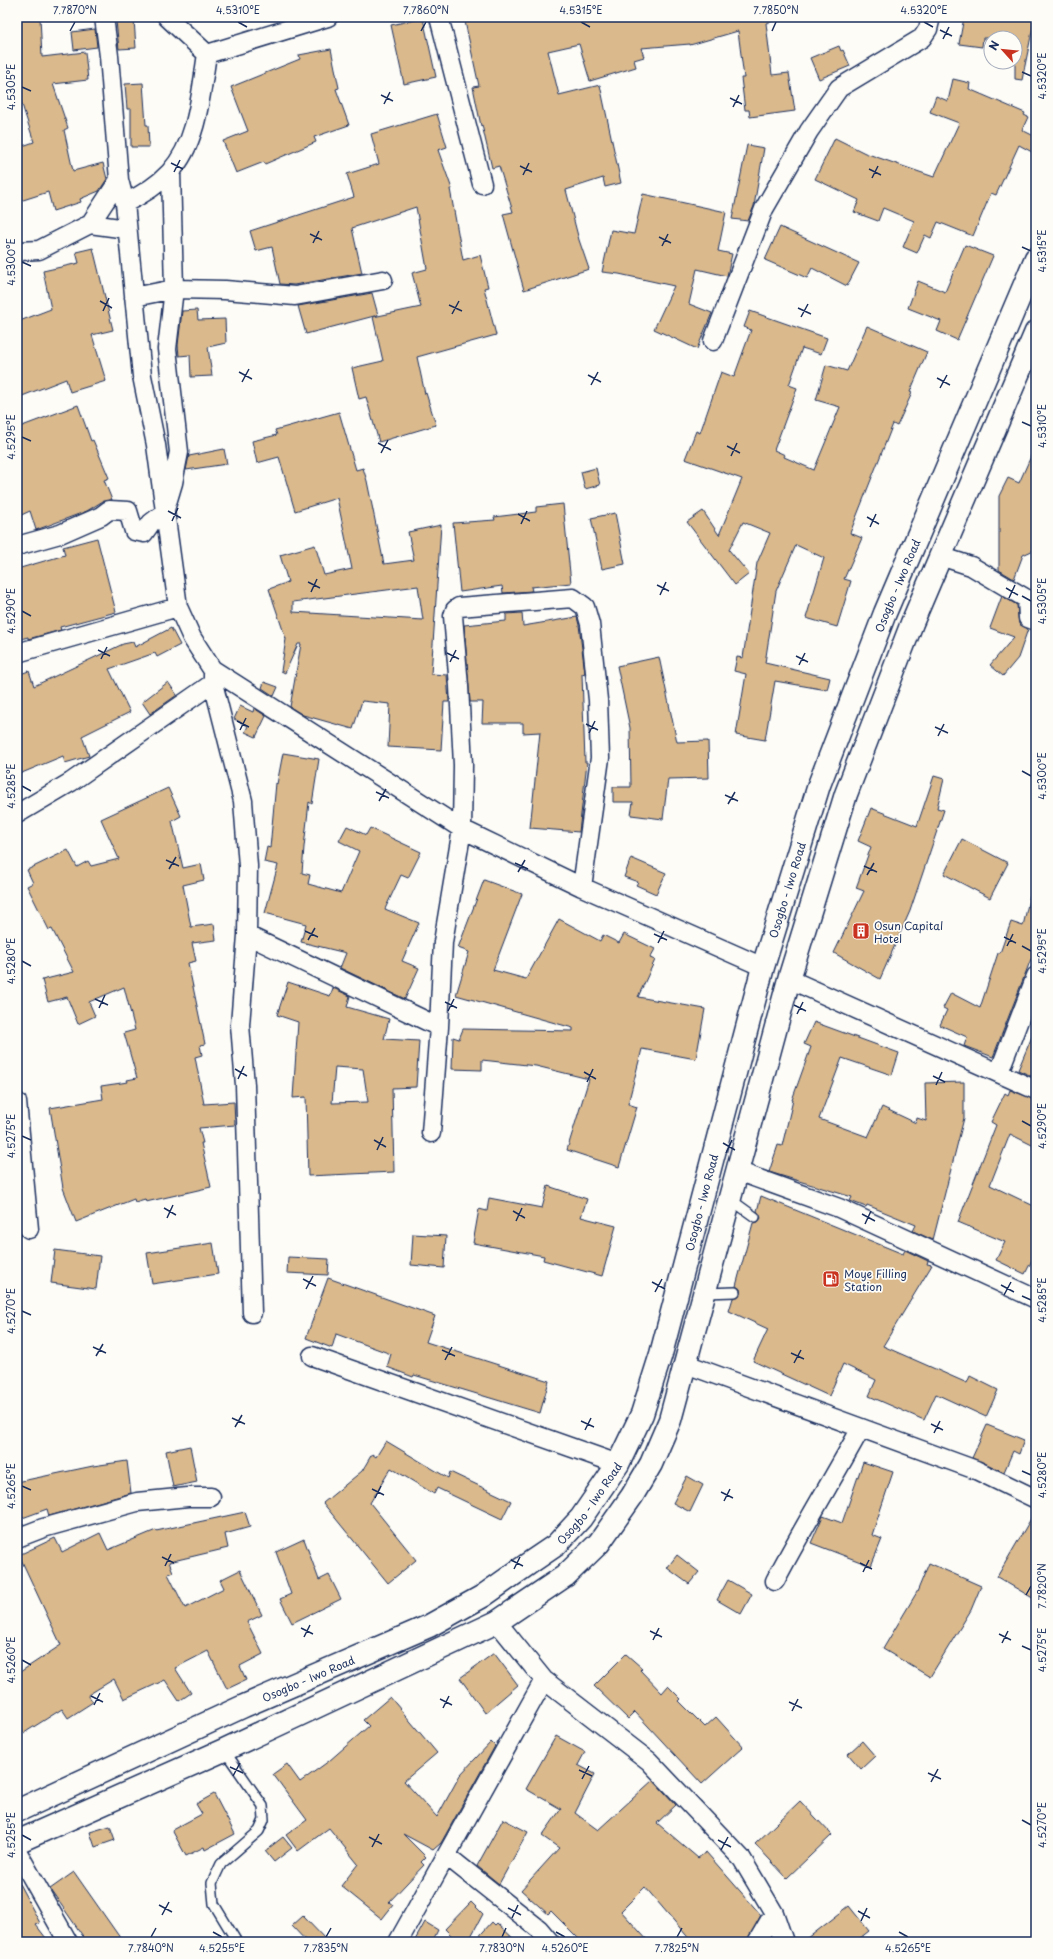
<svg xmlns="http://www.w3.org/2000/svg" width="1053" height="1959" font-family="'Playpen Sans',sans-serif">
<rect width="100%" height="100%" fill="#fdfcf7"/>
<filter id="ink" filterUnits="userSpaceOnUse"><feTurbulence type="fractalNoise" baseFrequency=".025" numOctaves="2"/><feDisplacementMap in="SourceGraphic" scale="8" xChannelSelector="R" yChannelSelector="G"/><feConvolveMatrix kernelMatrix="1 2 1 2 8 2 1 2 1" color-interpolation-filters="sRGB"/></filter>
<g filter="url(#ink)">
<path fill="#dab98c" stroke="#1b2f5e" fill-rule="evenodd" d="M17,17h23l2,40 43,-5 3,28 -35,4 15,44 -4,2 9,41 30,-8 4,16 -8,12 -19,8 1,3 -28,9 -5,-19 -31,10v-54l17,-6 -17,-53z
M464,17h259l1,2 48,-2 1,4 -7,2 6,52 17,-2 6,38 -45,6 -1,-7h-4l-4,-32h3l-6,-47 -48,14v-1l-49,4 3,9 -10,3 2,7 -46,14 -11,-37 -31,7 11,44 41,-10 21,98 -16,4 -2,-9 -37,12 13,50 10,29 -65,21 -21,-76 10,-2 -14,-46 -7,2 -10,-43 -1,1 -8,-39 6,-1z
M964,17h71l-13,63 -7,-1v-41h-32l-1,9 -23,-3z
M423,18l13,59 -32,7 -13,-59z
M134,19l2,29 -17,1 -3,-28z
M95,29l2,18 -23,3 -2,-18z
M839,46l2,5 2,-1 7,16 -31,13 -9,-21z
M331,49l8,39 -3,1 13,36 -35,12 2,5 -51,22 -1,-2 -28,11 -13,-32 25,-10 -17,-44 69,-28 -1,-4z
M953,79l17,4 -1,6 56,24 -1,2 4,2 -6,13 14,7v6l-4,9 -13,-7 -23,50 -5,-2 -18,43 -35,-14 -7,16 -6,-3 -8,18 -14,-6 11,-26 -31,-13 -5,13 -24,-9 5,-12 -44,-21 20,-41 30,15 69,24 25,-54 -29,-11 6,-16 12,5z
M143,83l3,42h2l1,22h-18v-38h-4l-2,-25z
M437,114l10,33 -9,3 14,39h-2l13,71 17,-5 8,32 -4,1 12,47 -79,22 8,37 1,-1 10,32 -57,17 -13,-45 -7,2 -7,-31 31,-7 -10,-44 48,-10 -9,-34 15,-4 -11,-62 -64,21 10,45 -68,12 -14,-1 -8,-37 -16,4 -6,-20 104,-34 -7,-23 32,-10 -8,-30z
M747,145l17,3 -10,58 -6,15 -16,-2z
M643,194l83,18 -8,39 14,3 -5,22 -30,-7 -8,35 23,9 -15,36 -43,-20 20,-43 -55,-12 -17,-2 9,-42 23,4z
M780,227l79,36 -12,23 -35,-18 -5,10 -42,-18z
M965,245l28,11 -36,84 -20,-9 4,-10 -33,-13 10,-27 27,11z
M93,248l20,82 -21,5 14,46 -36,11 -4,-13 -49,19v-76l34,-13 -8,-38 36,-8 -3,-11z
M372,293l6,22 -72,19 -8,-28z
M197,310l1,10 27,-1 1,24 -18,4 4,29 -21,1 -1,-22 -11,1 -1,-11 4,-34z
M750,311l77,27 -6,16 -19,-6 -13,37 8,3 -23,62 11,5 -1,2 30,13 26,-63 -24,-7 10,-35 21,6 20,-45 60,26 -17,40 2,1 -15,33 -4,-2 -43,109 12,5 -18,41 7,2 -14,46 -31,-9 18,-60 -28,-13 -20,46 -11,72 65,15 -3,12 -52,-9 -10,59 -29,-5 10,-61 -12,-3 3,-14 6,1 14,-95 13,-30 -27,-11 -14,28 20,24 -14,11 -48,-63 16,-11 16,24 23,-56 -57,-20 11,-28 4,2 21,-61 13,5 17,-47 -7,-3z
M78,405l13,36 2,-1 16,38 -5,2 8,20 -9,1 -16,10 -51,19 -6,-19 -13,6v-89z
M339,412l17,58 7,-2 4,13 17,83 30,-4 -6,-28 33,-7 -10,149 16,1 2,27h-5l-3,48 -53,-3 2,-43 -28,-3 -9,28 -50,-14 -13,-8 11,-63h-3l-13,29 -4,-2 5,-32 -17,-50 19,-7 -8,-27 35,-10 9,30 28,-6 -15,-71 -42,13 -16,-54 -22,6 -5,-22 25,-6 -2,-5zM418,586l5,34 -130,-8v-10z
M1036,445v104l-13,6 -9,24 -15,-9v-74l9,-18 11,5z
M224,449l3,15 -41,6 3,-14z
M596,468l4,17 -15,4 -4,-17z
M563,504l8,79 -40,4 1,4 -29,2 -1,-7 -42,6 -7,-69 42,-3 -1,-3 42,-5v-5z
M615,513l10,51 -23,5 -11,-51z
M97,538l19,74 -56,15 1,3 -33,9v-2l-11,3v-71l48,-14 -2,-8z
M1002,596l15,9 2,19 9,5 -10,29 -15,18 -13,-11 24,-28 -24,-9z
M522,613l1,13 54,-9 2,8 6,48 -3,1 3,88h2l-8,70 -49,-4 10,-96 -17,1v-10h-41l1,-21h-13l-6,-77 42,-4v-7z
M171,628l9,17 -23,12 -2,-4 -46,16 21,43 -48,24 7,20 -24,7 -2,-7 -46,19v-100l12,-4 5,15 89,-42 10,-2 2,5z
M659,657l18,85 31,-1 1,37 -41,1 -5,40 -32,-4 2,-13h-20v-15h18l-1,-59 -13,-62z
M168,682l9,13 -27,19 -8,-12z
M264,682l14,5 -4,9 -12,-8z
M240,706l13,6 1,-4 12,8 -10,21 -11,-5 3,-6 -14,-7z
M283,753l36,6 -7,45 -3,-2 -5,45 -2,26 8,2 -2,9 33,9 18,-42 -20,-10 8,-15 19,9 4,-7 51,24 -13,26 -7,-3 -16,34 34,14 -17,38 17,7 -14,31 -65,-31 6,-15 -45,-11 5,-18 -41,-11 13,-48 -14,-3 3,-15 3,1 6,-65 1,1z
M934,776l10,3 -7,29 7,2 -34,101 -30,68 -46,-26 30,-62 -8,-3 15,-41 -13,-6 13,-33 46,18z
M168,788l13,28 -9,5 11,47 18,-4 3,16 -21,5 8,42 23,-3 2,16 -24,3 4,18 -8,2 17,81 -5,1 2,10 -7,2 9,47 30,-2 1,23 -36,3 4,15h-2l10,44 -65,15 -1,-3 -10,3 -1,-3 -58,23 -13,-34 -13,-80 53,-9 -2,-13 27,-4 -1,-2 10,-2 -13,-45 11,-3 -11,-43 -35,15 6,14 -17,8 -11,-27 -19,5 -6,-22 32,-8 -22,-43 -3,1 -22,-44 6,-3 -6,-13 41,-20 9,17 11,-6 3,5 28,-7 -18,-40z
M962,839l46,24 -18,35 -46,-24z
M631,858l35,15 -10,21 -20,-9 2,-3 -14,-5z
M484,880l38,14 -29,76 33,9 33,-60 41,22 3,-6 16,8 5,-9 31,15 -5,9 5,2 -17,37 67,12 -9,50 -54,-10 -14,55 9,3 -18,60 -52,-17 22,-71 -53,-13 -54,-6v10l-30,-1 1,-32 6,2 4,-10 110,2v-3l-117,-33 13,-43 -11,-4z
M1030,895l6,1v65l-5,-2 -38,98 -29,-11 3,-9 -27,-12 7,-15 -4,-2 8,-15 29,15 18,-55h2l11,-31 12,4z
M288,982l42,14 3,-8 17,8 -3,11 42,12 -5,20 35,2 -3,46 -24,1 2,84 -86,4 -2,-79 -13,1 5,-76 -21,-7zM335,1067l28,2 5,33 -36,1z
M814,1022l85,31 -7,22 -50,-17 -23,61 49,18 14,-30 34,16 1,-5 9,3 -1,-38 39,-1v36l-31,122 -20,-9 3,-6 -49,-20 -1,2 -16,-6 2,-4 -83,-25 9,-27 4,1 11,-46h-1l19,-53 -7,-3z
M1036,1027v51l-18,-8z
M1010,1090l26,10v47l-26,-13 -20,51 46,22v45l-11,22 -29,-14 9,-18 -47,-20 38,-97 -5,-3 14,-29 3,2z
M548,1186l39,13 -6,18 35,9 -14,50 -59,-16 1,-4 -71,-13 6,-34 8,2 2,-13 53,10z
M761,1196l142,58 2,-4 23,11 -1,3 5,1 -49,81 84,37 3,-7 28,14 -12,27 -50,-23 -12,26 -55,-24 7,-16 -33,-16 -14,32 -76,-35 15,-32 -39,-18 4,-13 7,-4v-5l-4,-3 17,-63 5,-1 3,-4 -4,-7z
M413,1234l33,2 -2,32 -33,-3z
M213,1243l5,31 -66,10 -5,-31z
M55,1250l45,6 -4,33 -45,-6z
M288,1257l41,2 -1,16 -41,-2z
M328,1278l107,38 -9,26 123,39 -9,32 -126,-38 -1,2 -26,-10 4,-13 -55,-20 -4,14 -26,-10z
M987,1425l37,15 -5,14 -6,-3 -9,21 -32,-14z
M386,1441l62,37 2,-6 61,29 -9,18 -65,-31 -3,6 -43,-26 -21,35 46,57 -28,23 -65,-80 39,-32 10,-17 4,3z
M190,1446l7,36 -24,5 -7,-36z
M127,1461l4,32 -82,23 -2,-7 -30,11v-38l76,-16z
M863,1462l30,10 -21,63 10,4 -11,27 -60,-23 12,-27 19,7z
M687,1476l16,9 -13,27 -17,-9z
M1036,1510v90l-39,-23z
M245,1512l5,15 -25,7 3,14 -59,14 4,10 -5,2 17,34 39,-20 -4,-8 20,-10 22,45 -15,7 16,32 -23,12 6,14 -19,9 -19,-38 -33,17 16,25 -12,8 -14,-21 -41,19 -10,-20 -26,16 5,7 -25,16 -6,-9 -38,24 -7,-11v-48l44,-29 -42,-90 36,-17 7,14 38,-19 8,17 48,-20v1z
M304,1539l15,41 10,-5 12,24 -49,24 -12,-24 11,-5 -15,-42z
M677,1555l22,17 -10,12 -22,-16z
M929,1563l52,23 -10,24 -41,67 -47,-28 34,-57z
M728,1580l24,14 -11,20 -24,-14z
M494,1653l24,32 -33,28 -25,-35z
M626,1654l16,14 -2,2 22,23 6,-7 13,13 -2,2 26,26 11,-10 27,30 -41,37 -67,-72 -7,7 -34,-33z
M390,1697l47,56 -33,28 33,36 23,-42 31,-33 4,4 -54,97 -8,7 -30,-16 23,23 -5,5 3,3 -35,37 4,3 -11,14 -41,-33 17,-22 -29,-36 -31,23 -12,-16 21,-15 -34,-46 14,-10 13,18 29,-21 40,-35 -6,-6z
M556,1736l29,16 -7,13 17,9 -20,39 23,17 55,-50 23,25 -19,18 41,35 8,-6 55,63 -14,27h-55l-47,-55 -24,24 28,31h-67l-31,-31 -3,3 -27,-24 38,-42 -17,-12 19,-27 -35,-20z
M862,1741l13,15 -14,13 -13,-15z
M214,1794l21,40 -30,16 -1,-3 -18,9 -14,-26 30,-16 -6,-10z
M800,1801l32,34 -45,43 -32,-34z
M503,1819l25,13 -29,52 -22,-18z
M110,1826l5,14 -20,7 -5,-15z
M283,1837l9,11 -18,14 -9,-11z
M74,1872l49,70h-36l-34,-49 -3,-4z
M17,1880l23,43 -4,2 13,17h-32z
M471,1902l12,12 -15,28h-10l-13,-13z
M849,1906l20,25 -14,11h-52z
M303,1916l25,26h-21l-15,-16z
M425,1922l13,8 -6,12h-18z
M492,1922l3,3 2,-2 20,19h-43z"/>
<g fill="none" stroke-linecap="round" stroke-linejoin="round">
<g stroke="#1b2f5e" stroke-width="12">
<path id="service" d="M730,1199l25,18
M705,1293l30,-1
M224,1750l39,56 1,14 -5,11 -38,33 -9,19 2,21 23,38"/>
</g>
<g stroke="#1b2f5e" stroke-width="21">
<path id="minor" d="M104,17l5,39 10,124 6,23 17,173 14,69 22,162 14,31 20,31 250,160 120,58 181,80
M167,17l40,37
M439,17l43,167
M207,54l121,-37
M125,203c17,-8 33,-18 45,-31 28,-30 31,-80 37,-118
M90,224l37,5
M17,254l3,-3 19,-1 51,-26 29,-44
M134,297l40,-8 51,1 70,6 88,-16
M713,341l51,-132 45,-78 30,-43 83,-50 6,-9 3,-12
M17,546l43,-12 41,-18 8,-6 19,1 6,20 10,2 7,-10 13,-10 9,-30 6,-31 -12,-103 7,-60 -3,-118
M940,556l31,10 56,33 1,19 8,3
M17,653l161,-46
M213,683l30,118 5,65 -1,69 -7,90 5,60 7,228
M17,814l54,-32 142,-99v-11
M247,935l192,92
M789,979l247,111
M999,1072l37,-96
M17,1102l12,127
M431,1133l8,-106 4,-85 19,-113 1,-64 -4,-79 -6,-70 2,-6 4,-3 114,-9 12,9 5,17 8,76 2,58 -18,129
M737,1171l102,37 197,91
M312,1356l306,108
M686,1364l290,106 60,29
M17,1538l26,-10 94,-26 51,-5h23
M775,1581c27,-52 58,-102 86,-153
M497,1622l47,58 105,81 93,98 32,54 10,29
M17,1851l51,91
M447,1856l92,73 11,13
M398,1942l146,-262
M757,1942l17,-29"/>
</g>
<g stroke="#1b2f5e" stroke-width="25">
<g id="primary">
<path id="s1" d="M17,1811l227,-105 185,-80 54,-30 48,-34 25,-17 25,-27 37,-54 24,-50 19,-60 102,-387 56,-182 66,-172 151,-355"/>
<path d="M17,1842l207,-92 273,-128 68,-46 34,-33 33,-47 19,-32 19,-44 119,-441 57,-185 66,-171 124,-291"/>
</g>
</g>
<use href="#service" stroke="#fdfcf7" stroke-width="9"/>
<use href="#minor" stroke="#fdfcf7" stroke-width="18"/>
<use href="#primary" stroke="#fdfcf7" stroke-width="22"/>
</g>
</g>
<path fill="none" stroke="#1b2f5e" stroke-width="1.5" d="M238,22l9,5M581,22l9,5M924,22l9,5M940,30l12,6M70,31l5,-9M421,31l5,-9M772,31l4,-9M943,39l6,-12M1022,72l9,4M22,87l9,4M381,95l12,6M730,98l12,6M384,104l6,-12M733,107l6,-12M171,163l12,6M520,166l12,6M869,169l12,6M174,172l6,-12M523,175l6,-12M872,178l6,-12M310,234l12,6M659,237l12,6M313,243l6,-12M662,246l6,-12M1022,247l9,4M22,262l9,4M100,301l12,7M449,305l13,6M798,308l13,6M103,311l6,-13M452,314l7,-13M801,317l7,-13M239,372l13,7M588,375l13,7M937,378l13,7M242,382l7,-13M591,385l7,-13M940,388l7,-13M1022,422l9,4M22,437l9,4M378,443l13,7M727,446l13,7M381,453l7,-13M731,456l6,-13M168,511l13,7M518,514l12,7M867,517l12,7M172,521l6,-13M521,524l6,-13M870,527l6,-13M308,582l12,6M657,585l12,6M1006,588l12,7M311,592l6,-13M660,595l6,-13M1022,596l9,5M1009,598l6,-13M22,611l9,5M98,650l12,6M447,653l12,6M796,656l12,6M101,659l6,-12M450,662l6,-12M799,665l6,-12M237,721l12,6M586,724l12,6M935,727l13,6M240,730l6,-12M589,733l6,-12M938,736l6,-12M1022,771l9,5M22,786l9,5M376,792l13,6M725,795l13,6M379,801l7,-12M728,804l7,-12M166,860l13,6M515,863l13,6M864,866l13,6M169,869l7,-12M518,872l7,-12M867,875l7,-12M305,931l13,6M654,934l13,6M1004,937l12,6M308,940l7,-12M658,943l6,-12M1007,946l6,-12M1022,946l9,5M22,961l9,5M95,999l13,6M445,1002l12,6M794,1005l12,6M99,1008l6,-13M448,1011l6,-12M797,1014l6,-12M235,1069l12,7M584,1072l12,7M933,1076l12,6M238,1079l6,-13M587,1082l6,-13M936,1085l6,-13M1022,1121l9,5M22,1136l9,4M374,1140l12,7M723,1143l12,7M377,1150l6,-13M726,1153l6,-13M164,1208l12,7M513,1211l12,7M862,1214l13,7M167,1218l6,-13M516,1221l6,-13M865,1224l6,-13M303,1279l13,7M652,1282l13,7M1001,1285l13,7M306,1289l7,-13M655,1292l7,-13M1004,1295l7,-13M1022,1296l9,4M22,1311l9,4M93,1347l13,6M442,1350l13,6M791,1353l13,6M96,1356l7,-12M445,1360l7,-13M794,1363l7,-13M232,1418l13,6M581,1421l13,6M931,1424l12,6M235,1427l7,-12M585,1430l6,-12M934,1433l6,-12M1022,1471l9,4M22,1486l9,4M372,1489l12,6M721,1492l12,6M375,1498l6,-12M724,1501l6,-12M162,1557l12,6M511,1560l12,6M860,1563l12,6M165,1566l6,-12M514,1569l6,-12M863,1572l6,-12M1026,1595l5,-9M301,1628l12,6M650,1631l12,6M999,1634l12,6M304,1637l6,-12M653,1640l6,-12M1002,1643l6,-12M1022,1646l9,4M22,1660l9,5M91,1696l12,6M440,1699l12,6M789,1702l13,6M94,1705l6,-12M443,1708l6,-12M792,1711l6,-12M230,1767l13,6M579,1770l13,6M928,1773l13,6M233,1776l7,-13M582,1779l7,-13M931,1782l7,-13M1022,1820l9,5M22,1835l9,5M369,1837l13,7M718,1840l13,7M372,1847l7,-13M721,1850l7,-13M159,1905l13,7M508,1908l13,7M858,1911l12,7M162,1915l7,-13M512,1918l6,-13M861,1921l6,-13M213,1932l9,5M556,1932l9,5M899,1932l9,5M151,1937l5,-9M326,1937l5,-9M502,1937l4,-9M677,1937l5,-9"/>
<defs>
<g id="building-square" transform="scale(0.9)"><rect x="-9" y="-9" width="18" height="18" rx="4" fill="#c8321e" stroke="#fdfcf7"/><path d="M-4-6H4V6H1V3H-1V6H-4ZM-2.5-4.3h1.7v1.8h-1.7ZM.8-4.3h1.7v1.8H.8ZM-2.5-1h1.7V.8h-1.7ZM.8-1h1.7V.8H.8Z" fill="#fff"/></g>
<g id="fuel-square" transform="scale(0.9)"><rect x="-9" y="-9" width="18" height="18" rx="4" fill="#c8321e" stroke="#fdfcf7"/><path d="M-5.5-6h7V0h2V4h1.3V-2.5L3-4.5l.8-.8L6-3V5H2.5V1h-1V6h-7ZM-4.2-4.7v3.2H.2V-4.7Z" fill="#fff"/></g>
</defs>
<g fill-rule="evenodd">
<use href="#building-square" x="861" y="931"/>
<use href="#fuel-square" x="831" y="1279"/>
</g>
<g text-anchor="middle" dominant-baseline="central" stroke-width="3.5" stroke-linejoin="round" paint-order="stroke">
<g font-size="11" fill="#1b2f5e" stroke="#fdfcf7">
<text stroke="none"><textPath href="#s1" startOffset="1628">Osogbo - Iwo Road</textPath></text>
<text stroke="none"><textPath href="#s1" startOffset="1304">Osogbo - Iwo Road</textPath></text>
<text stroke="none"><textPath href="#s1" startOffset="980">Osogbo - Iwo Road</textPath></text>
<text stroke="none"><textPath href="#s1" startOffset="656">Osogbo - Iwo Road</textPath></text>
<text stroke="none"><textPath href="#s1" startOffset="320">Osogbo - Iwo Road</textPath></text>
</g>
<g font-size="11" fill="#1b2f5e" stroke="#fdfcf7" text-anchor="start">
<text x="874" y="925">Osun Capital<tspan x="874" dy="13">Hotel</tspan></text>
<text x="844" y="1273">Moye Filling<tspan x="844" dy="13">Station</tspan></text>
</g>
</g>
<rect width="1053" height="1959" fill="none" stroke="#fdfcf7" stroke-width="44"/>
<g transform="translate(1003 50) rotate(297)"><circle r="19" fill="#fdfcf7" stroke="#a3aaba"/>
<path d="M0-3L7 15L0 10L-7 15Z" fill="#c8321e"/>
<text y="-6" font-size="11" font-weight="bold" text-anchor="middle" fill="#1b2f5e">N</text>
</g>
<rect x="22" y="22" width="1009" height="1915" fill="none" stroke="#1b2f5e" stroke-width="1.5"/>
<g font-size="10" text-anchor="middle" fill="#1b2f5e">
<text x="75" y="14">7.7870°N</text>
<text x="238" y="14">4.5310°E</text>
<text x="426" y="14">7.7860°N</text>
<text x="581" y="14">4.5315°E</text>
<text x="776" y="14">7.7850°N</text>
<text x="924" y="14">4.5320°E</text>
<text transform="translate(1042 76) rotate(-90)" y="4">4.5320°E</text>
<text transform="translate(11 87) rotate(-90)" y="4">4.5305°E</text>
<text transform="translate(1042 251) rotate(-90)" y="4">4.5315°E</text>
<text transform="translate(11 262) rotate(-90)" y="4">4.5300°E</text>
<text transform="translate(1042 426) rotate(-90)" y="4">4.5310°E</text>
<text transform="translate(11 437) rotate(-90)" y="4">4.5295°E</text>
<text transform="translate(1042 601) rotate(-90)" y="4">4.5305°E</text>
<text transform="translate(11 611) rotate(-90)" y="4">4.5290°E</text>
<text transform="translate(1042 776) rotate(-90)" y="4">4.5300°E</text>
<text transform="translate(11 786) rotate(-90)" y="4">4.5285°E</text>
<text transform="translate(1042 951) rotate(-90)" y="4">4.5295°E</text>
<text transform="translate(11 961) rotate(-90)" y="4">4.5280°E</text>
<text transform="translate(1042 1126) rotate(-90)" y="4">4.5290°E</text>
<text transform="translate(11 1136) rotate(-90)" y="4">4.5275°E</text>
<text transform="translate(1042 1300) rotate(-90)" y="4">4.5285°E</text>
<text transform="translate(11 1311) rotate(-90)" y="4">4.5270°E</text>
<text transform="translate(1042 1475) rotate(-90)" y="4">4.5280°E</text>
<text transform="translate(11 1486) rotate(-90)" y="4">4.5265°E</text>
<text transform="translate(1042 1586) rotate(-90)" y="4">7.7820°N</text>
<text transform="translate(1042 1650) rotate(-90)" y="4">4.5275°E</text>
<text transform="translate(11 1660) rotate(-90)" y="4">4.5260°E</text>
<text transform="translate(1042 1825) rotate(-90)" y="4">4.5270°E</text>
<text transform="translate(11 1835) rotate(-90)" y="4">4.5255°E</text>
<text x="151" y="1952">7.7840°N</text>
<text x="222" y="1952">4.5255°E</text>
<text x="326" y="1952">7.7835°N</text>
<text x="502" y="1952">7.7830°N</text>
<text x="565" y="1952">4.5260°E</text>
<text x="677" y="1952">7.7825°N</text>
<text x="908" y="1952">4.5265°E</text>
</g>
</svg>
